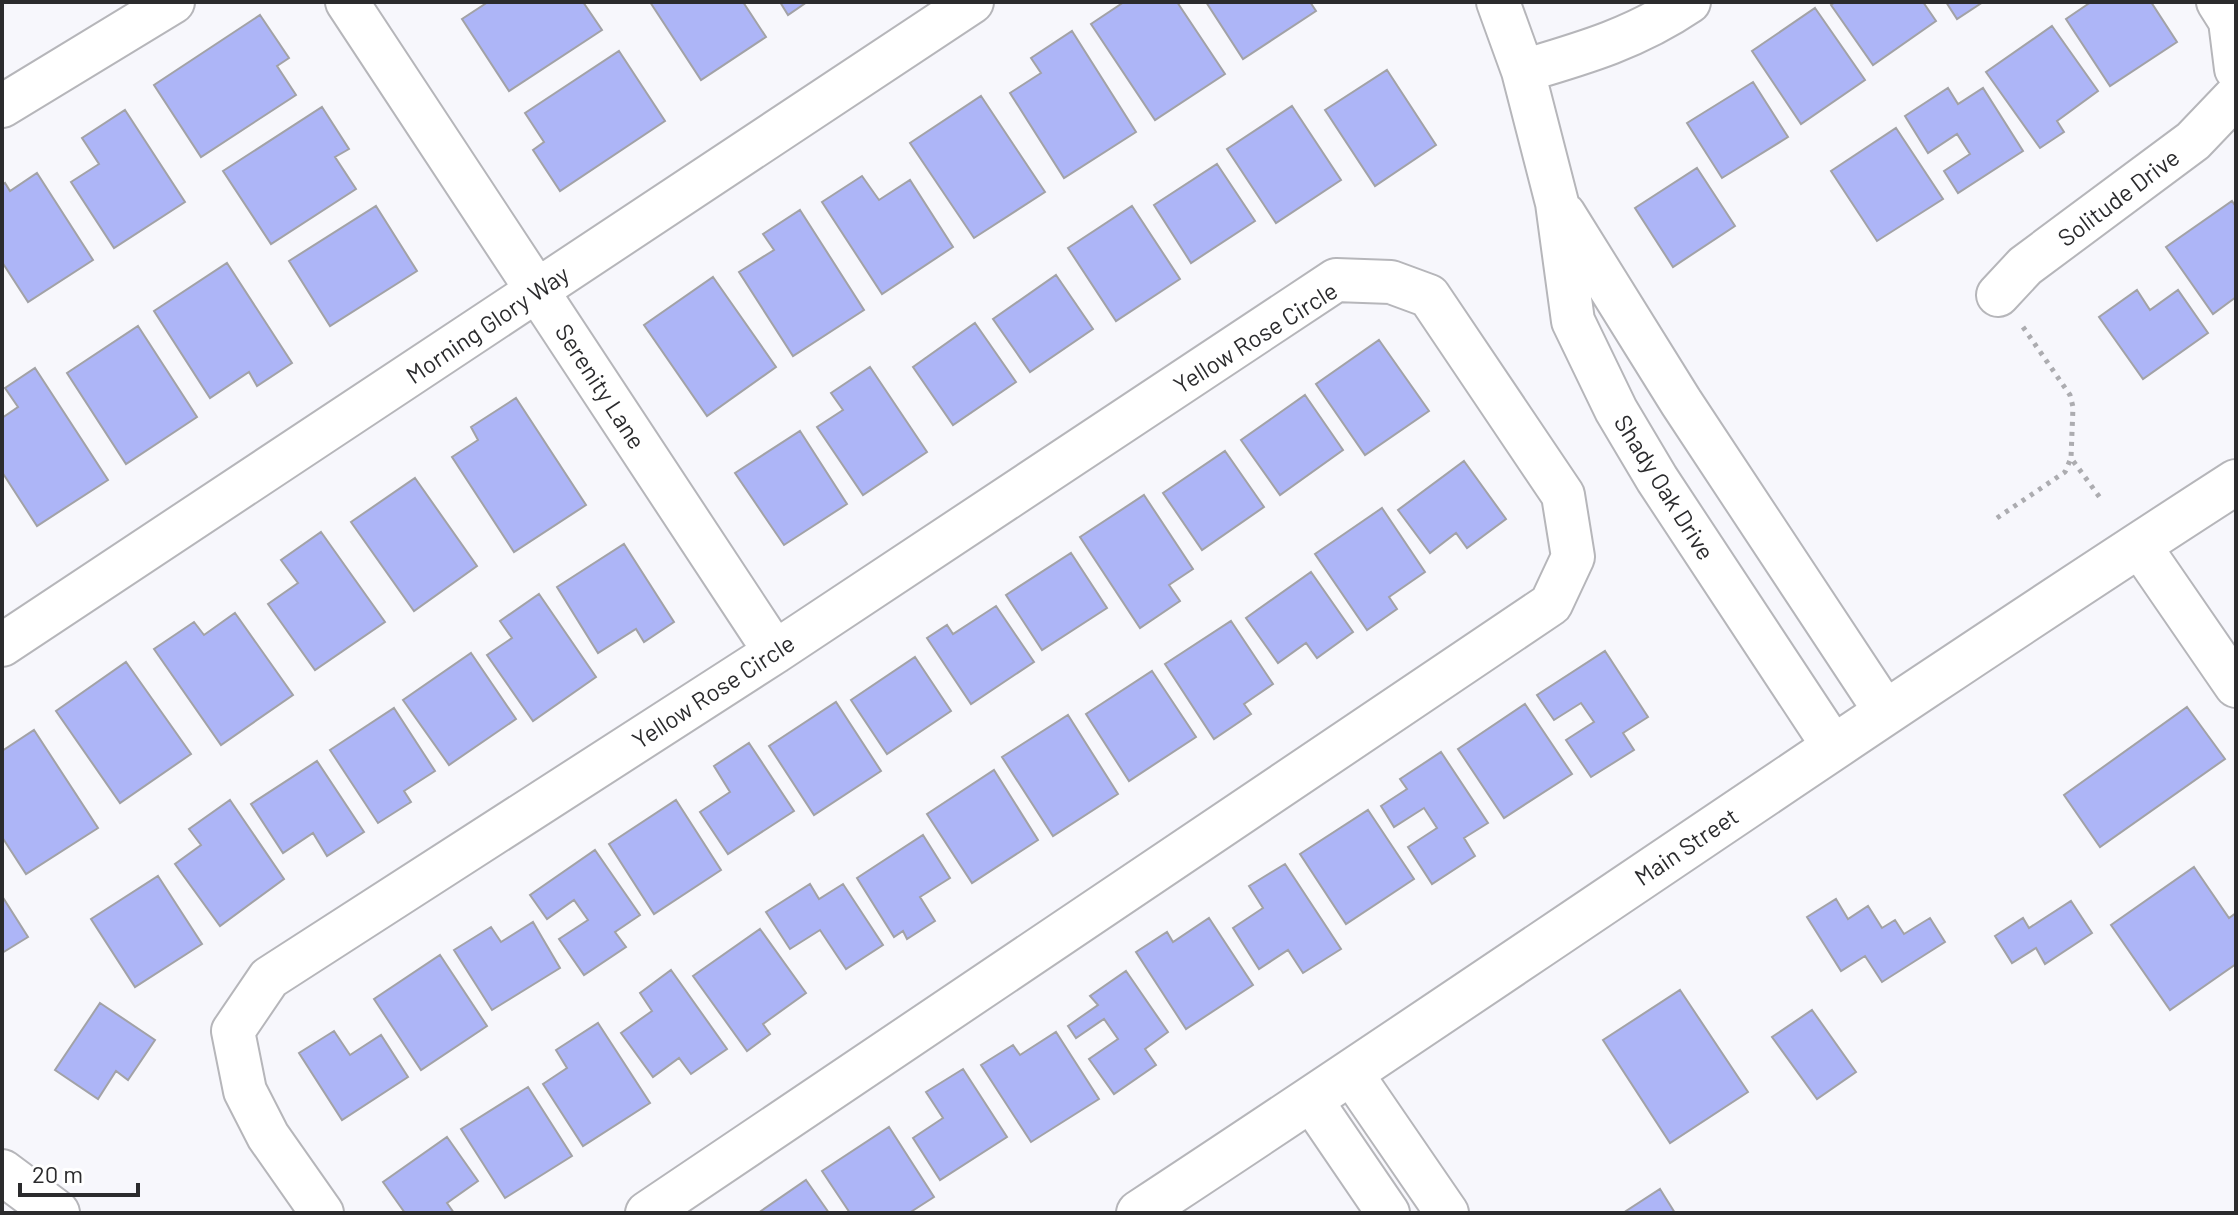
<svg xmlns="http://www.w3.org/2000/svg" width="2238" height="1215" font-family="Barlow,sans-serif">
<rect width="100%" height="100%" fill="#f7f7fc"/>
<path fill="#adb5f7" stroke="#a2a2a6" stroke-width="2" d="M488,2h95l19,28 -93,61 -47,-72z
M650,2h93l23,35 -65,43z
M780,2h27l-19,13z
M1124,2h53l48,72 -70,46 -64,-96z
M1206,2h104l6,9 -73,48z
M1835,2h88l13,19 -63,44 -42,-60z
M1946,2h37l-26,17z
M2091,2h60l26,40 -67,44 -44,-67z
M1815,8l50,72 -64,44 -49,-73z
M260,15l29,43 -12,8 19,29 -95,62 -47,-72z
M2052,26l46,65 -41,30 7,11 -24,16 -54,-76z
M1072,31l64,101 -72,46 -54,-85 31,-20 -10,-15z
M619,51l46,70 -105,70 -27,-41 11,-8 -19,-29z
M1387,70l49,75 -61,41 -50,-76z
M1753,82l35,55 -66,41 -35,-55z
M1948,88l10,16 25,-16 40,63 -65,42 -14,-22 26,-17 -13,-20 -29,19 -23,-37z
M981,96l64,96 -71,46 -64,-95z
M1292,106l49,74 -65,43 -49,-74z
M322,107l27,42 -14,8 21,32 -85,55 -48,-73z
M125,110l60,92 -71,46 -43,-66 28,-18 -17,-26z
M1896,128l47,71 -66,42 -46,-70z
M1217,164l38,57 -64,42 -37,-58z
M1697,168l38,58 -62,41 -38,-59z
M37,173l56,87 -65,42 -26,-40v-77l3,-2 5,8z
M862,176l17,24 31,-20 43,67 -71,47 -60,-92z
M2232,201l4,6v90l-23,17 -47,-67z
M376,206l41,65 -87,55 -41,-65z
M1132,206l48,73 -64,42 -48,-73z
M800,210l64,100 -71,46 -54,-84 35,-22 -11,-16z
M227,263l65,100 -35,23 -8,-14 -39,26 -56,-87z
M1056,275l37,54 -63,43 -37,-53z
M713,277l63,90 -69,49 -63,-91z
M2137,290l13,20 28,-20 30,43 -65,46 -44,-62z
M975,323l41,59 -63,43 -40,-58z
M138,326l59,91 -71,47 -59,-91z
M1379,340l50,71 -64,44 -49,-71z
M870,367l57,85 -64,43 -46,-68 26,-17 -12,-17z
M35,368l73,112 -71,46 -35,-54v-54l16,-11 -13,-19z
M1305,395l38,55 -63,45 -39,-55z
M516,398l70,107 -72,47 -62,-95 26,-17 -7,-13z
M800,431l47,73 -63,41 -49,-72z
M1225,451l39,56 -62,43 -39,-57z
M1464,461l42,58 -39,29 -11,-15 -26,20 -32,-43z
M415,478l62,88 -63,45 -63,-89z
M1144,495l49,74 -24,16 11,16 -40,27 -60,-91z
M1382,508l43,64 -36,25 8,12 -30,21 -52,-76z
M321,532l64,90 -70,48 -47,-66 30,-21 -17,-23z
M624,544l50,78 -30,20 -8,-13 -38,24 -41,-66z
M1071,553l36,55 -65,42 -36,-55z
M1311,572l42,60 -36,26 -11,-15 -28,20 -32,-45z
M539,594l57,83 -63,44 -46,-66 25,-17 -12,-17z
M996,606l38,56 -63,42 -44,-66 20,-13 6,9z
M235,613l58,82 -72,50 -67,-96 40,-27 10,13z
M1231,621l42,63 -29,20 7,10 -37,25 -49,-75z
M1605,651l43,66 -25,16 11,17 -43,27 -25,-37 28,-18 -13,-19 -27,17 -17,-25z
M471,653l45,66 -67,46 -46,-65z
M915,657l36,54 -64,43 -36,-54z
M126,662l65,92 -71,49 -64,-92z
M1152,671l44,66 -67,44 -43,-67z
M836,702l45,69 -67,44 -45,-69z
M1525,704l47,70 -68,44 -46,-69z
M2187,707l38,52 -125,88 -36,-52z
M394,708l41,63 -31,20 7,11 -33,21 -48,-73z
M1068,715l50,79 -65,42 -51,-79z
M34,730l64,98 -72,46 -24,-37v-86z
M749,743l45,68 -66,43 -28,-42 30,-20 -16,-26z
M1441,752l47,71 -24,15 11,18 -43,28 -24,-37 29,-19 -13,-20 -30,19 -13,-21 26,-17 -7,-10z
M317,761l47,71 -37,24 -14,-23 -30,20 -32,-49z
M994,770l44,70 -66,43 -45,-69z
M230,800l54,79 -64,47 -45,-62 26,-19 -12,-16z
M676,800l45,70 -67,44 -45,-70z
M1368,810l46,69 -68,45 -46,-70z
M923,835l27,43 -30,19 15,24 -28,18 -4,-8 -9,6 -37,-59z
M595,850l45,65 -25,17 11,15 -42,28 -25,-36 29,-19 -14,-20 -27,19 -17,-24z
M1285,864l56,85 -38,24 -15,-23 -29,19 -26,-41 30,-20 -14,-22z
M2194,867l35,51 7,-5v51l-66,46 -59,-85z
M158,876l44,68 -67,43 -44,-68z
M810,884l9,15 24,-15 40,61 -37,24 -26,-39 -30,19 -24,-37z
M2,896l26,41 -26,16z
M1836,899l12,20 20,-13 14,22 13,-8 9,14 26,-16 15,24 -63,40 -17,-26 -24,15 -34,-54z
M2071,901l21,32 -47,31 -9,-16 -24,15 -17,-27 28,-18 6,10z
M1209,918l44,67 -67,44 -50,-77 31,-20 6,10z
M533,922l27,46 -68,42 -38,-60 37,-23 10,15z
M760,929l46,64 -43,31 7,10 -23,17 -54,-75z
M440,955l47,71 -66,44 -47,-71z
M671,970l56,79 -36,25 -12,-16 -26,19 -32,-44 31,-22 -12,-18z
M1126,971l42,61 -23,17 11,16 -42,29 -25,-35 29,-20 -14,-20 -28,19 -8,-12 30,-21 -8,-9z
M1680,990l68,102 -78,51 -67,-103z
M100,1003l55,37 -27,40 -12,-9 -18,28 -43,-29z
M1812,1010l44,62 -39,27 -45,-62z
M598,1023l52,80 -67,43 -40,-62 24,-16 -11,-18z
M334,1031l16,24 31,-20 27,42 -66,43 -43,-67z
M1056,1032l43,67 -68,43 -50,-77 32,-20 7,10z
M963,1069l44,68 -67,43 -27,-42 30,-20 -17,-26z
M528,1087l44,69 -67,42 -44,-69z
M889,1127l45,70 -25,16h-59l-28,-42z
M447,1137l31,44 -31,22 7,10h-49l-22,-31z
M806,1180l23,33h-71z
M1660,1189l15,24h-52z"/>
<g fill="none" stroke-linecap="round" stroke-linejoin="round">
<g stroke="#b6b6ba" stroke-width="46">
<path id="minor" d="M347,2l428,650
M1498,2l25,69 34,132 16,118 43,89 41,69 176,267
M2218,2l12,19 6,48
M1523,71c61,-18 113,-33 166,-69
M2,106l171,-104
M1564,214l117,188 204,309
M1998,295l27,-29 168,-125 43,-45
M2139,545l97,141
M2,645l970,-643
M1351,1073l96,140
M1311,1100l77,113
M322,1213l-54,-77 -23,-45 -12,-60 36,-53 506,-326 561,-372 55,2 38,14 134,199 10,62 -22,47 -904,609"/>
</g>
<g stroke="#b6b6ba" stroke-width="48">
<path id="tertiary" d="M2,1172l55,41"/>
</g>
<g stroke="#b6b6ba" stroke-width="48">
<path id="primary" d="M1139,1213c367,-241 728,-493 1097,-731"/>
</g>
<path stroke="#acacb0" stroke-width="5" stroke-dasharray="4 6" stroke-linecap="butt" d="M2023,327l47,68 3,12 -2,51 30,41
M1997,518l68,-46 6,-14"/>
<use href="#minor" stroke="#fff" stroke-width="42"/>
<use href="#tertiary" stroke="#fff" stroke-width="44"/>
<use href="#primary" stroke="#fff" stroke-width="44"/>
</g>
<g text-anchor="middle" dominant-baseline="central" stroke-width="6" stroke-linejoin="round" paint-order="stroke">
<g font-size="24" fill="#2b2b2d" stroke="#fff">
<text transform="translate(2118 197) rotate(-37)">Solitude Drive</text>
<text transform="translate(487 324) rotate(-34)">Morning Glory Way</text>
<text transform="translate(1255 337) rotate(-32)">Yellow Rose Circle</text>
<text transform="translate(601 386) rotate(57)">Serenity Lane</text>
<text transform="translate(1665 487) rotate(58)">Shady Oak Drive</text>
<text transform="translate(713 691) rotate(-33)">Yellow Rose Circle</text>
<text transform="translate(1686 846) rotate(-34)">Main Street</text>
</g>
</g>
<rect width="2238" height="1215" fill="none" stroke="#2b2b2d" stroke-width="8"/>
<path d="M20 1183v12h118v-12" fill="none" stroke="#2b2b2d" stroke-width="4"/>
<text x="32" y="1183" font-size="24" fill="#2b2b2d" stroke="#ffffff" stroke-width="6" paint-order="stroke">20 m</text>
</svg>
